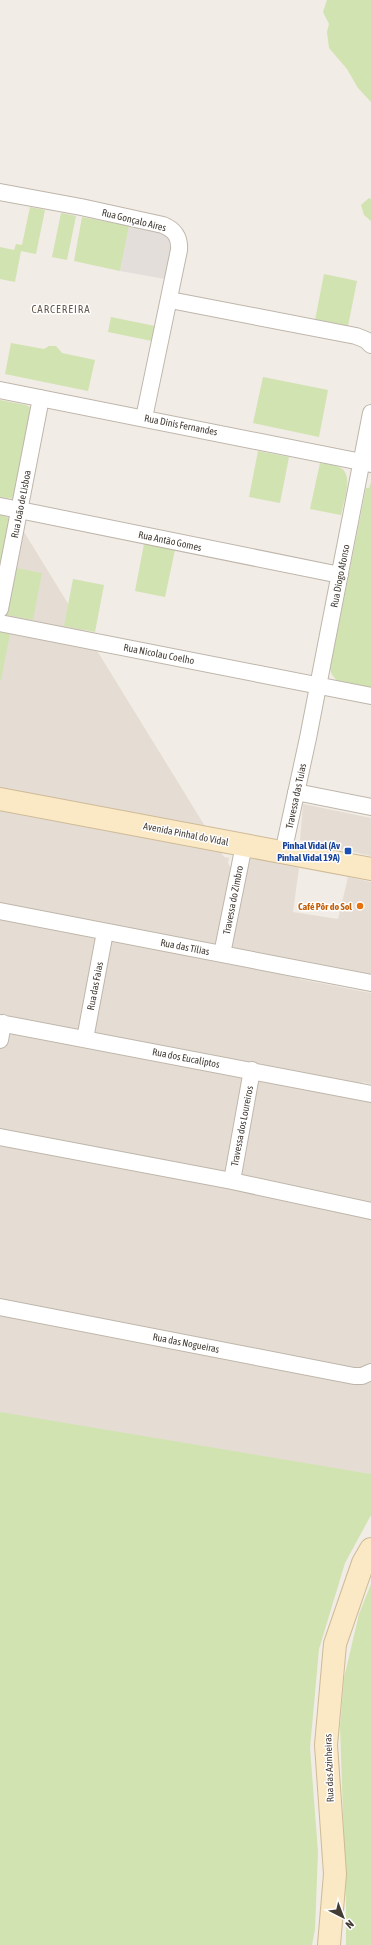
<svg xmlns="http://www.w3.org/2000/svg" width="371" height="1945" font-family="'Asap Condensed',sans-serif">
<rect width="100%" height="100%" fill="#f1ece5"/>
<path fill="#e5ddd3" d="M0,493l224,364 5,1 -1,5 15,26 6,-31 50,10 -6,44 45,7 10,-42 23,5v93l-85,-16 13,20 72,14v91l-9,-2 9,15v377l-371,-58z
M303,804l68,14v38l-71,-16z"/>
<path fill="#e3deda" d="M129,226l32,7 7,5 3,7 -6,34 -45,-8z"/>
<path fill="#d1e3b0" d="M327,0h44v102l-13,-14 -11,-19 -18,-21 -2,-16 2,-8 -6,-12z
M369,198l2,1v22l-7,-6 -3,-10z
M30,207l15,3 -9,44 -15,-3 -6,31 -15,-3v-32l14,3 2,-6 6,1z
M61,213l15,3 -9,44 -15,-3z
M82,217l47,9 -9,45 -46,-10z
M324,274l33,7 -9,45 -33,-6z
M111,317l44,9 -3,15 -44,-9z
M11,343l33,6 5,-3h7l6,7 33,7 -7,31 -83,-17z
M263,377l65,13 -9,47 -66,-14z
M0,400l26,5 7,4 -19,90 -14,-2z
M258,451l31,6 -9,46 -31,-6z
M320,463c6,1 15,2 21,5 13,8 2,35 0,47l-31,-6z
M371,482v207c-15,-3 -37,-2 -41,-20l36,-181h3z
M0,515l11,4 -6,47 -5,-1z
M144,544l31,6 -10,47 -30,-6z
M11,567l31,6 -9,47 -31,-6z
M73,579l31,6 -9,47 -31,-6z
M0,632l10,2 -9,46h-1z
M0,1412l371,62v41l-26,48 -26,86 -9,99 8,104 -3,77 -3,16h-312z
M371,1584v361h-25v-43l-6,-175 4,-49 15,-64z"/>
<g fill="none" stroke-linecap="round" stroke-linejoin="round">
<g stroke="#bfb6ab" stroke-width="18">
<path id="street" d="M0,192l81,15 82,18c12,5 17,12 16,25l-35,168
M170,300l186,36 10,4 5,5
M0,390l371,74
M0,506l340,69
M0,609l41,-211
M0,623l371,73
M296,792l75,15
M283,853l25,-115 63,-325
M0,911l371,72
M222,954l22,-109
M0,1023l371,71
M85,1039l20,-107
M0,1040l3,-17
M0,1137l232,44 139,30
M232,1181l20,-111
M0,1307l354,69h8l9,-4"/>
</g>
<g stroke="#ceba97" stroke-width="24">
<path id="secondary" d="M0,799l371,70
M329,1945l6,-71 -9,-129 9,-101 28,-81 8,-14"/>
</g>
<use href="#street" stroke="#fff" stroke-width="16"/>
<use href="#secondary" stroke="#fbe8c5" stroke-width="22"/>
</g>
<rect fill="#1a4fb4" stroke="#fff" stroke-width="1.5" x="344" y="847" width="8" height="8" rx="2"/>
<circle fill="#e8710a" stroke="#fff" stroke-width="1.5" cx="360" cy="906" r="4"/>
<g text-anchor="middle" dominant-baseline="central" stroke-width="3" stroke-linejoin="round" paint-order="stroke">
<g font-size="10" fill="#433c35" stroke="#fff">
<text transform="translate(134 220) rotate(14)">Rua Gonçalo Aires</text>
<text transform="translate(181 425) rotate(11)">Rua Dinis Fernandes</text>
<text transform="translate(21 504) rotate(-79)">Rua João de Lisboa</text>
<text transform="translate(170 541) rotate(12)">Rua Antão Gomes</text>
<text transform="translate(340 576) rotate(-79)">Rua Diogo Afonso</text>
<text transform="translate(159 654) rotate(11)">Rua Nicolau Coelho</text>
<text transform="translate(296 796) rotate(-78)">Travessa das Tuias</text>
<text transform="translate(186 834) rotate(11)">Avenida Pinhal do Vidal</text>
<text transform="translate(233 900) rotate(-79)">Travessa do Zimbro</text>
<text transform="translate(185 947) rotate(11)">Rua das Tílias</text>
<text transform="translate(95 986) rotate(-79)">Rua das Faias</text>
<text transform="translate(186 1058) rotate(11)">Rua dos Eucaliptos</text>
<text transform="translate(242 1126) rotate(-79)">Travessa dos Loureiros</text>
<text transform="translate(186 1343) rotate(11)">Rua das Nogueiras</text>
<text transform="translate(329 1768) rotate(-92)">Rua das Azinheiras</text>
</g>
<g font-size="10" font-weight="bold" fill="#164399" stroke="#fff" text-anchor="end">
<text x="340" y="845">Pinhal Vidal (Av<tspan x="340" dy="12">Pinhal Vidal 19A)</tspan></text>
</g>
<g font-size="10" font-weight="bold" fill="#c56008" stroke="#fff" text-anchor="end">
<text x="352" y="906">Café Pôr do Sol</text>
</g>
<g font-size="11" letter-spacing="1" fill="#65594d" stroke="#fff">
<text x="61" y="309">CARCEREIRA</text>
</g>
</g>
<g transform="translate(343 1917) rotate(138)" stroke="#ffffff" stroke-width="3" paint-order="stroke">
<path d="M0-3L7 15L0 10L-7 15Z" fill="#433c35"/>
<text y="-6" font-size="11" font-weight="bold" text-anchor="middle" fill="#433c35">N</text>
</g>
</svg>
